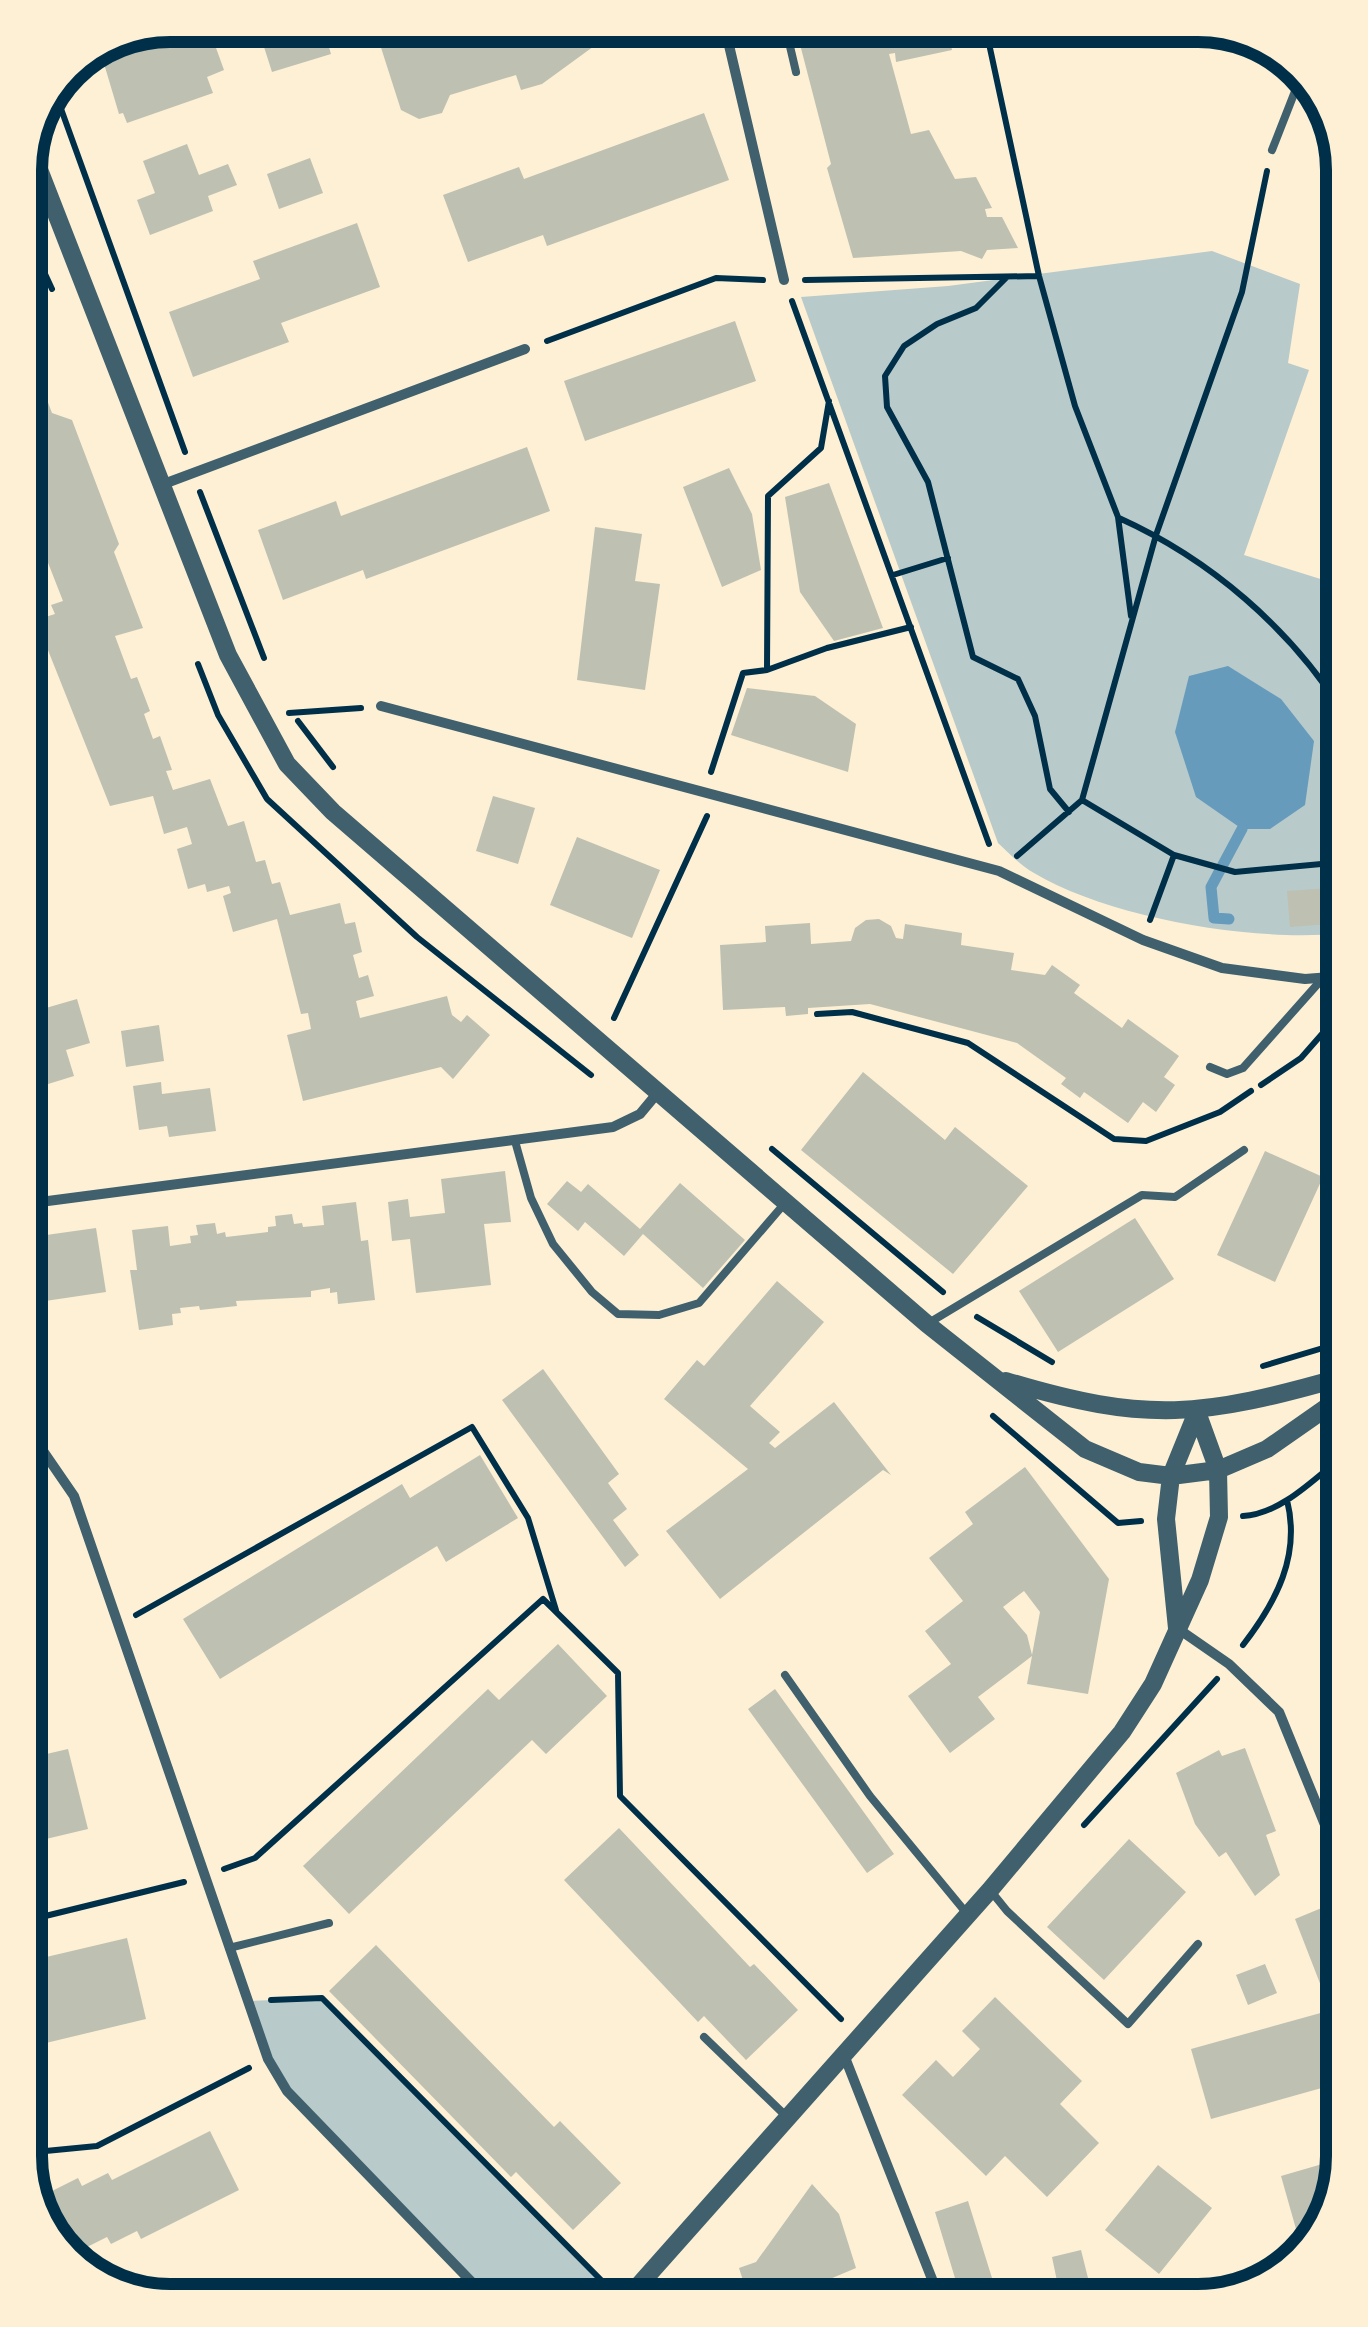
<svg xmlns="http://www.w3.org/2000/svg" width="1368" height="2327" font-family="'Roboto Condensed',sans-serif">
<rect width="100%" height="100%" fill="#fdf0d5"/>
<path fill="#b9caca" d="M1212,251l88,33 -12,79 21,7 -65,185 99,31v347c-86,10 -234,-15 -309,-60 -13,-7 -25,-20 -36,-30l-197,-546 147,-11z
M322,1998l301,304h-132l-204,-211 -39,-90z"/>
<path fill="#669bbc" d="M1228,666l53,33 33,42 -9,64 -35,24h-28l-46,-32 -21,-65 14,-56z"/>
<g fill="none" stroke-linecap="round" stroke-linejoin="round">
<path stroke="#669bbc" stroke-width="11" d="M1229,919l-15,-1 -3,-31 31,-58"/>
</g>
<path fill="#bec0b2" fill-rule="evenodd" d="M189,25l5,15 17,-6 13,36 -17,7 6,16 -86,30 -4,-10 -4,1 -17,-57z
M257,25h75l2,9 -8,3 5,17 -59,18z
M398,25h225l-81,59 -21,6 -5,-15 -66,20 -8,18 -23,6 -18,-9 -25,-78z
M795,25h152l5,25 -56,12 -1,-9 -6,1 22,80 18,-4 26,49 21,-2 16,31 -7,1 2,8h15l16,31 -31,2 -5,9 -21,-8 -108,7 -26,-90 4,-4z
M704,113l25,67 -182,66 -4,-11 -75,27 -25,-67 76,-28 5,12z
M1335,138l6,25 2,6 -17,-6z
M187,144l12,31 29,-11 9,21 -29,11 5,15 -63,24 -13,-35 18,-7 -12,-32z
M310,158l13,35 -44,16 -12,-35z
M357,223l23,64 -99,36 8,19 -96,35 -24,-65 91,-33 -7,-18z
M735,321l21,60 -171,60 -21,-60z
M26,345l26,68 20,7 47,124 -5,8 29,76 -28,8 16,43 6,-2 13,34 -6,3 9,25 7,-3 12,34 -6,1 7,19 37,-11 18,47 16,-5 12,41 9,-2 7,24 8,-2 10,33 50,-12 5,21 10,-2 7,30 -9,3 6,23 9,-3 6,21 -18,5 4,17 87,-22 5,19 9,7 6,-7 23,20 -37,44 -12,-12 -138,34 -16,-66 24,-6 -3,-16 -7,1 -24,-95 -44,13 -10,-36 8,-3 -2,-7 -22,6 -2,-8 -17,5 -11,-40 15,-5 -5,-17 -23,7 -11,-38 -43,10 -74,-186 19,-6 -4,-9 12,-4 -38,-97z
M527,447l23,64 -184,68 -3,-9 -80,30 -25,-70 78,-29 5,15z
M729,468l23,46 9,56 -39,17 -39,-100z
M829,483l54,145 -49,13 -34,-49 -15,-95z
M595,527l47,7 -7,47 25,3 -15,106 -68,-10z
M747,688l68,8 41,28 -8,48 -117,-37z
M493,796l42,12 -17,56 -42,-13z
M577,837l83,33 -28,68 -82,-33z
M1343,887v36l-53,4 -3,-36z
M879,919l12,7 5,12 7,1 2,-15 57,9 -1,12 53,8 -3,17 34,5 7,-10 28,20 -6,8 48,35 6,-9 51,37 -15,21 11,8 -19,27 -13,-10 -15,21 -44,-31 -4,6 -19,-14 5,-6 -49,-35 -147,-39 -62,4v6l-22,2 -1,-9 -62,3 -3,-65 46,-3 -1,-16 45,-3 1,21 40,-3 4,-13 11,-8z
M77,999l13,44 -24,7 8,26 -42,13 -7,-23v-52z
M159,1025l5,36 -38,6 -5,-36z
M863,1072l82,68 10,-13 73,59 -75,88 -152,-124z
M161,1082l1,12 48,-6 6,43 -47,6 -2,-11 -28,4 -6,-44z
M25,1124l8,49 -8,1z
M1265,1151l58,26 -48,105 -58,-27z
M505,1171l6,51 -27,2 7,61 -75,8 -6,-54 -18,2 -4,-39 20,-3 2,18 35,-4 -4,-34z
M567,1181l14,11 7,-8 52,45 40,-46 65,57 -42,48 -60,-54 -19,22 -39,-34 -7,9 -31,-27z
M356,1202l5,39 7,-1 7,60 -37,4 -1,-12 -7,1v-5l-19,3v6l-75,4 1,5 -37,4 -1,-4 -19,2 1,5 -9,1 1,11 -34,5 -9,-60h7l-5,-40 36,-4 2,20 21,-3 -1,-7 8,-1 -2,-10 19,-2 2,11 8,-2 1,5 42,-5v-5l8,-1 -1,-10 17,-2 2,10 8,-1 1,4 21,-2 -2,-19z
M1135,1218l39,61 -116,73 -39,-61z
M96,1228l10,64 -81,12v-66z
M1343,1238v43l-14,-6z
M777,1281l47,41 -74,84 30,26 -11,11 6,5 59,-46 57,73 -8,-5 -163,129 -54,-68 82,-62 -84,-70 33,-39 7,6z
M543,1369l76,105 -11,9 19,26 -14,11 26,35 -14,12 -123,-167z
M480,1455l38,63 -72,44 -9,-16 -217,133 -37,-60 219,-135 8,14z
M1025,1467l84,112 -21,115 -61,-10 5,-28 -54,41 17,22 -45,34 -42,-57 43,-32 -26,-33 38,-30 -34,-43 44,-34 -8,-12zM1024,1591l16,21 -8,43 -5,-20 -24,-28z
M1343,1584v48l-23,-21z
M558,1644l49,52 -61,58 -14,-14 -183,174 -46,-48 185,-177 11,11z
M775,1689l119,165 -27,19 -119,-164z
M1245,1748l31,83 -10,4 14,40 -25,21 -29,-44 -7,5 -24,-33 -19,-51 43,-23 3,6z
M68,1749l20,80 -63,15v-85z
M619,1828l131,139 4,-3 44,46 -52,50 -42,-44 -6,6 -134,-142z
M1129,1839l57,53 -82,88 -57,-53z
M1324,1907l19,47v44l-15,6 -33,-85z
M127,1938l19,81 -121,29v-86z
M376,1945l178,182 6,-6 61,62 -48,47 -57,-58 -5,5 -182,-186z
M1265,1964l12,29 -29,12 -12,-30z
M995,1997l87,84 -22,23 39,39 -52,54 -42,-41 -19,20 -84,-81 34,-35 17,17 27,-28 -18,-18z
M1335,2009l8,28v45l-132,37 -20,-70z
M210,2131l29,59 -98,49 -4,-8 -26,13 -4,-7 -28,14 -3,-7 -11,5 -25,-29 -7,-30 14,-7 5,8 26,-13 4,8 26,-13 4,7z
M1343,2158l-20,63 -27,8 -15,-53z
M1158,2165l54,43 -53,66 -54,-44z
M812,2184l27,30 17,54 -71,30 -6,-8 -30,9 -10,-31 17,-6z
M968,2201l24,77 -34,10 -23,-76z
M1081,2250l7,28 -30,8 -6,-29z
M312,2291l10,11h-22z"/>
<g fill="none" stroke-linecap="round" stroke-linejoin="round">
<path stroke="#003049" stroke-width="6" d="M985,25l54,251 36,130 43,111 13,99
M56,95l129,357
M25,231l27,58
M1007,277l-31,31 -39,16 -33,22 -19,30 2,31 41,75 45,175 45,22 17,37 15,73 19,23
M805,280l234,-4
M792,301l197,543
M547,341l169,-63 47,2
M200,492l64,166
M1119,518c91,41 171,110 224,194
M893,575l55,-17
M198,664l20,51 49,84 150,138 174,138
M767,670l60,-22 84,-21
M289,713l72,-5
M298,721l35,46
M711,772l32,-99 24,-3 1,-174 53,-48 8,-47
M1082,800l92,55 -24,65
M1174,855l61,17 108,-10
M1017,856l65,-56 74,-265 86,-243 25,-121
M817,1014l35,-2 116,31 146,96 32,2 74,-29 31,-21
M614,1018l93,-202
M1261,1085l40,-27 42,-48
M772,1149l171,143
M977,1317l75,45
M1263,1366l80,-24
M993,1416l125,107 23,-2
M1243,1516c38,-2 72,-38 100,-60
M136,1615l336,-188 56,91 28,92
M1243,1645c33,-43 58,-89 44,-145
M1084,1825l133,-146
M224,1869l31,-11 288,-259 75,74 2,123 221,223
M25,1921l159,-39
M271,2000l51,-2 282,285
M25,2153l72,-7 152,-78"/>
<path stroke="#3f606c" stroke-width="8" d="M785,25l11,47
M1229,46l66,23
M1272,150l29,-74
M1210,1067l17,7 16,-6 80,-90
M515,1141l16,57 22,46 39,48 26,22 41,1 40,-12 86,-100
M927,1324l215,-129 33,2 69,-47
M785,1675l85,121 98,119
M990,1890l17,21 121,113 70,-80
M229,1948l100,-25
M704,2037l84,81
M1312,2241l3,-1"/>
<path stroke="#3f606c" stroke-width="10" d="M729,25l-1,16 56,239
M161,485l364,-136
M381,706l618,165 144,69 79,28 83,11 38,-3
M25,1204l588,-77 27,-13 20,-24
M25,1437l16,11 33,48 194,563 19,32 204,211
M1177,1628l52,36 50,48 64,157
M844,2055l97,247"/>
<path stroke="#3f606c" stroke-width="18" d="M31,149l197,506 59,109 46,48 594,512 158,125 54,23 32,4 47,-6 49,-21 76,-53
M1006,1381c142,43 196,36 337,-4
M1177,1628l-11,-109 5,-43 26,-64
M624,2302l366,-412 132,-158 31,-48 47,-104 19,-63 -1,-47 -21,-58"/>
</g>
<path d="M0 0H1368V2327H0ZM170 42H1198A128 128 0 0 1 1326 170V2156A128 128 0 0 1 1198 2284H170A128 128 0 0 1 42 2156V170A128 128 0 0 1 170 42Z" fill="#fdf0d5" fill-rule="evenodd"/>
<path fill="none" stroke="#003049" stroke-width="12" d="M170 42H1198A128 128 0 0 1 1326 170V2156A128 128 0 0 1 1198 2284H170A128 128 0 0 1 42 2156V170A128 128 0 0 1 170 42Z"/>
</svg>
